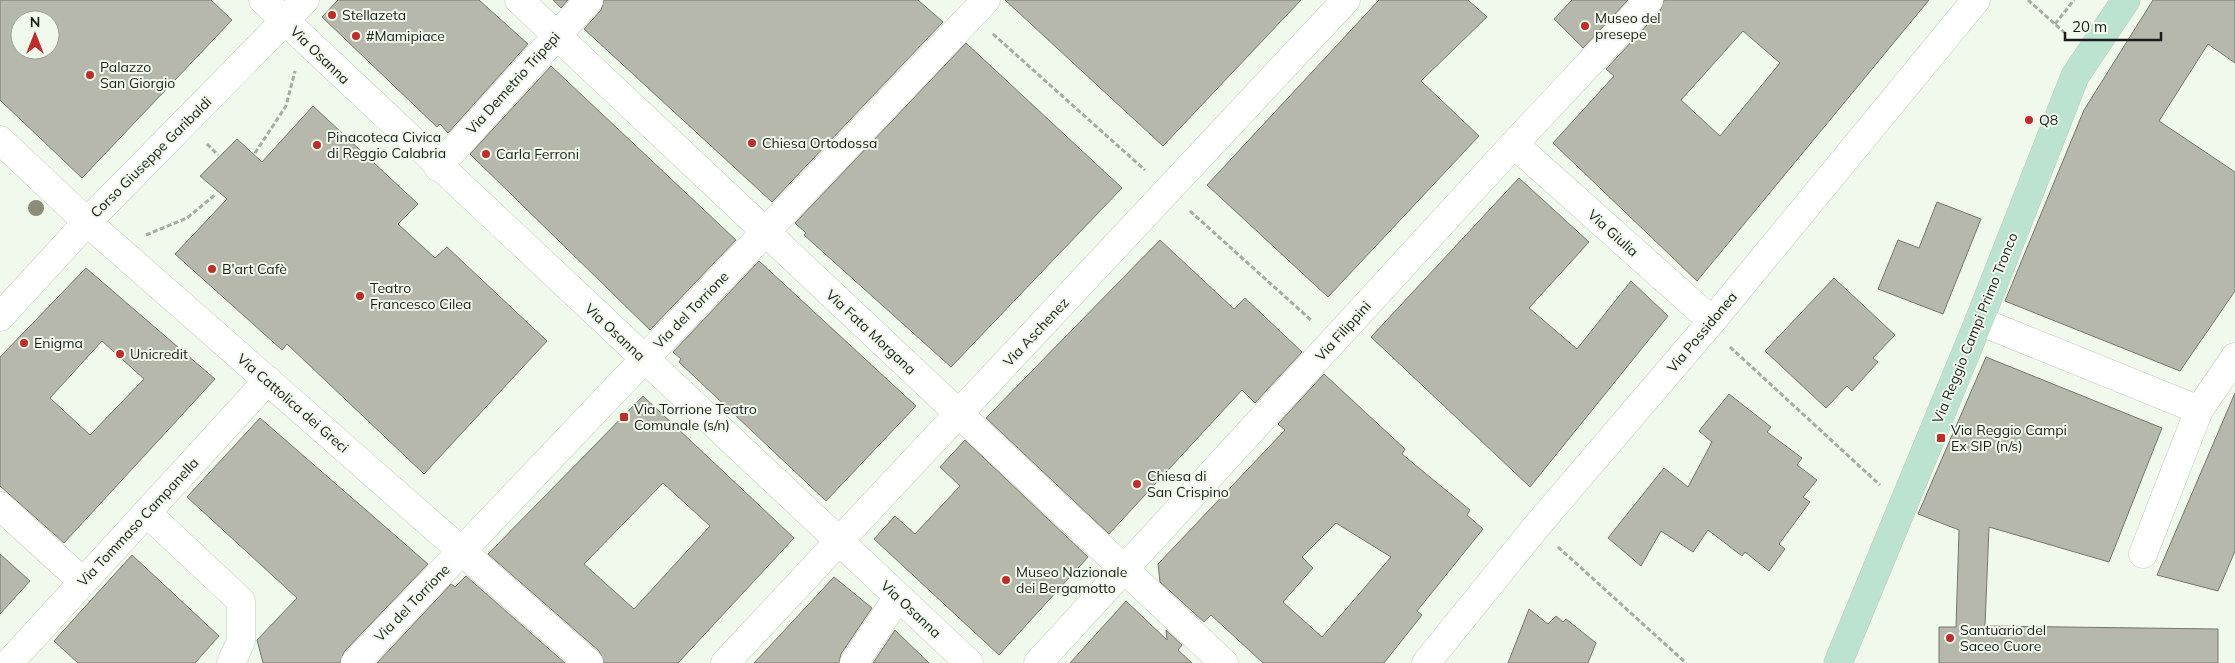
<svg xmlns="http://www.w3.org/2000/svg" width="2235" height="663" font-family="Mulish,sans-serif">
<rect width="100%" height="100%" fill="#f1f9ed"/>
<path fill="#b7b8ac" stroke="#76776c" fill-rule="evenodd" d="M0,0h211l21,20 -150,158 -82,-78zM20,20h30v30h-30z
M338,0h141l49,44 -80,89 -8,-9 -3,3 -115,-110z
M553,0h15l-7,8z
M604,0h314l25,22 -171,180 -188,-173 17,-19z
M1005,0h296l-138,146z
M1379,0h89l19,17 -66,64 58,55 -151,161 -121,-112z
M1572,0h56l-45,48 -29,-29z
M1664,0h265l-232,281 -144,-138 61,-67 -8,-7 54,-58zM1743,31l37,32 -60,73 -39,-36z
M2153,0h82v63l-27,-19 -49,77 76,51v119l-55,80 -175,-70 79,-191z
M966,43l156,145 -171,179 -147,-132 2,-2 -11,-10z
M551,66l185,174 -86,90 -180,-176z
M313,106l105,98 -20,20 37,34 12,-11 100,94 -123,133 -137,-130 -5,6 -107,-96 52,-55 -27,-23 37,-37 25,23z
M1519,178l70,64 -60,66 48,41 54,-68 37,35 -138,171 -159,-150z
M1937,202l44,17 -38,95 -65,-25 20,-49 21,8z
M1160,240l74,69 11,-11 57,54 -47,51 -13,-13 -133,144 -123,-116z
M759,261l157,145 -90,95 -147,-139 2,-3 -8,-7z
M86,268l129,111 -151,164 -64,-57v-129zM102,341l42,38 -54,56 -40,-37z
M1834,278l61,57 -22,23 5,4 -26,29 -5,-5 -21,22 -61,-57z
M1986,357l176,71 -53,134 -120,-35 -4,99 233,3v34h-279v-36h17l3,-97 -41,-16z
M1324,374l81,75 -3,5 68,56 -3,5 16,14 -66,82 5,4 -38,48h-121l-52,-48 -7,7 -44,-40 -2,-18 127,-134 -7,-6zM1336,523l55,34 -69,80 -39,-35 30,-34 -11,-11z
M2235,393v158l-17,40 -61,-16z
M1729,394l42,33 -4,5 35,26 -5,7 20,15 -14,17 7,5 -31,42 6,5 -16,22 -24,-19 -3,4 -34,-26 -15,22 -32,-21 -20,35 -33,-28 56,-70 24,19 24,-45 -13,-11z
M643,396l151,142 -116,125h-74l-5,-12 -111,-97zM663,483l47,43 -76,83 -50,-45z
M260,418l168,146 -84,88 -4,11h-77l-6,-23 40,-42 -110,-101z
M965,440l123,117 -89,98 -125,-116 21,-23 20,18 45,-48 -20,-19z
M0,554l30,27 -30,33z
M132,555l87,81 -24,27h-117l-24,-22z
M466,576l99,87h-188l74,-79 4,3z
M834,577l38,31 -31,46 -2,9h-85z
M1126,601l41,39 -1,-10 16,15 -4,5 14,13h-122z
M1529,609l19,15 8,-8 7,6 3,-3 30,24 -8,20h-80z
M895,630l34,33h-56z"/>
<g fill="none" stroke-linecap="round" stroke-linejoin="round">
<g stroke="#c3cbbf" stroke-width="29">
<path id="street" d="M263,0l706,663
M519,0l705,663
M0,140l87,82 502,441
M1514,144l198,177
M438,167l151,-167
M0,317l87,-95 218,-222
M1979,321l220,89
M0,506l82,75
M147,513l94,88v40l-10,22
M2143,554l56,-144 36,-53
M9,663l259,-283
M355,663l631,-663
M725,663l621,-663
M854,663l44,-66
M1038,663l476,-519 135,-144
M1426,663l110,-136 176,-206 264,-321"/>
</g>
<g stroke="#c3cbbf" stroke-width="29">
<path id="secondary" d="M1838,663l141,-342 96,-245 51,-76"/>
</g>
<path stroke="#a6aca3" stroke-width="3" stroke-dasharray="5 2.5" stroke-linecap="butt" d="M2028,0l38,34
M2055,24l19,-24
M993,34l152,136
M207,144l11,11
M255,153l31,-47 9,-35
M1190,211l122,110
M146,235l41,-17 29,-24
M1730,347l150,138
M1558,547l128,116"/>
<use href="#street" stroke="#fff" stroke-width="28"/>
<use href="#secondary" stroke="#bbe3d0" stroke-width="28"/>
</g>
<circle fill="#8d8c74" cx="36" cy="208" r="8"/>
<g fill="#bc2e29" stroke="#f1f9ed" stroke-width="2">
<circle cx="332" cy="15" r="5"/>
<circle cx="1585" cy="26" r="5"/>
<circle cx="356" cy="36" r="5"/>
<circle cx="90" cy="75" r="5"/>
<circle cx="2029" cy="120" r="5"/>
<circle cx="752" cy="143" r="5"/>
<circle cx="317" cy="145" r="5"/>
<circle cx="486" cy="154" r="5"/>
<circle cx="212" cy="269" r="5"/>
<circle cx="360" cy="296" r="5"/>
<circle cx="24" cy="343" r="5"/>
<circle cx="120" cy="354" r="5"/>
<rect x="619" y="412" width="10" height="10" rx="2.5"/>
<rect x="1936" y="433" width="10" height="10" rx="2.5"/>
<circle cx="1137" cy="484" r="5"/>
<circle cx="1006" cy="580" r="5"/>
<circle cx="1950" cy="638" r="5"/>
</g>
<g text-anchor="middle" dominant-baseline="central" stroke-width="4" stroke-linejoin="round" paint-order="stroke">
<g font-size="14" fill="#1a1d19" stroke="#f1f9ed" text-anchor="start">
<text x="342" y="15">Stellazeta</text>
<text x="1595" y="18">Museo del<tspan x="1595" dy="16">presepe</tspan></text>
<text x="366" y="36">#Mamipiace</text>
<text x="100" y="67">Palazzo<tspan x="100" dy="16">San Giorgio</tspan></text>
<text x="2039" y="120">Q8</text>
<text x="327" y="137">Pinacoteca Civica<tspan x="327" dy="16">di Reggio Calabria</tspan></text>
<text x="762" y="143">Chiesa Ortodossa</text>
<text x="496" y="154">Carla Ferroni</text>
<text x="222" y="269">B'art Cafè</text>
<text x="370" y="288">Teatro<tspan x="370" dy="16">Francesco Cilea</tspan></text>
<text x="34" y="343">Enigma</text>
<text x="130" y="354">Unicredit</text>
<text x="634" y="409">Via Torrione Teatro<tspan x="634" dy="16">Comunale (s/n)</tspan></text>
<text x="1951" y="430">Via Reggio Campi<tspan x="1951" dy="16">Ex SIP (n/s)</tspan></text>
<text x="1147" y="476">Chiesa di<tspan x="1147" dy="16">San Crispino</tspan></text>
<text x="1016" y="572">Museo Nazionale<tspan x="1016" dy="16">dei Bergamotto</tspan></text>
<text x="1960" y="630">Santuario del<tspan x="1960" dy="16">Saceo Cuore</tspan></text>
</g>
<g font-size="14" fill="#1a1d19" stroke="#f1f9ed">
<text transform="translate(320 55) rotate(44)">Via Osanna</text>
<text transform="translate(513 83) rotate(-48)">Via Demetrio Tripepi</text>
<text transform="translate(151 157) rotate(-45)">Corso Giuseppe Garibaldi</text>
<text transform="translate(1613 233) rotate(42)">Via Giulia</text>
<text transform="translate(691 310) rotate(-46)">Via del Torrione</text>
<text transform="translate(1975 328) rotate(-68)">Via Reggio Campi Primo Tronco</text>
<text transform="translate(1343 331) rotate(-48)">Via Filippini</text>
<text transform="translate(615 332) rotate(43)">Via Osanna</text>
<text transform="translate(871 332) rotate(43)">Via Fata Morgana</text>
<text transform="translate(1036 332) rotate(-47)">Via Aschenez</text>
<text transform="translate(1702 332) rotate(-50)">Via Possidonea</text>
<text transform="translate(293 403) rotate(41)">Via Cattolica dei Greci</text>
<text transform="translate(138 522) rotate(-47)">Via Tommaso Campanella</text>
<text transform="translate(412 603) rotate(-46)">Via del Torrione</text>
<text transform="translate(911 609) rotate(43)">Via Osanna</text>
</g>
</g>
<g transform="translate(35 35)"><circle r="24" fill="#f1f9ed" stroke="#9ba198"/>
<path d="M0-4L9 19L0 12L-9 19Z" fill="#bc2e29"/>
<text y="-8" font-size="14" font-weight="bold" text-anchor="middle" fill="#1a1d19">N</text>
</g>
<path d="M2065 32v8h96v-8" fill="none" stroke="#1a1d19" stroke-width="2.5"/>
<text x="2072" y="32" font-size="15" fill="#1a1d19" stroke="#f1f9ed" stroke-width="4" paint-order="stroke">20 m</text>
</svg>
